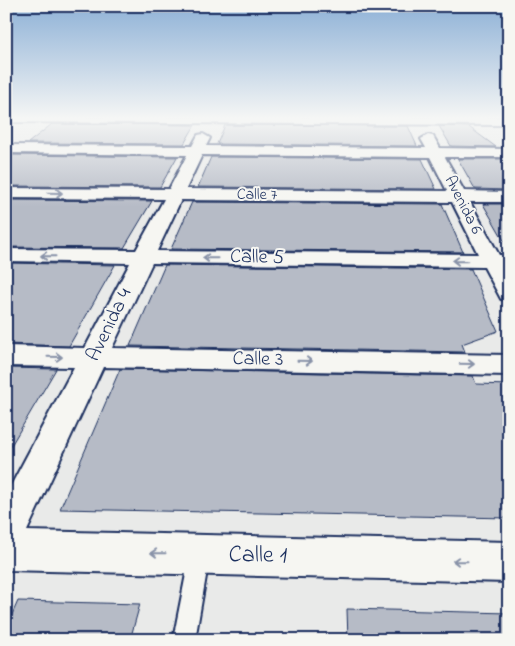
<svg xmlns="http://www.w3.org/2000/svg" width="515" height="646" font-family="'Indie Flower',sans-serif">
<rect width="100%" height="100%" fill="#e9eae9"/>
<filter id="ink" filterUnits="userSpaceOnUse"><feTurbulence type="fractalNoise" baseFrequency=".02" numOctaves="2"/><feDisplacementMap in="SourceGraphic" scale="10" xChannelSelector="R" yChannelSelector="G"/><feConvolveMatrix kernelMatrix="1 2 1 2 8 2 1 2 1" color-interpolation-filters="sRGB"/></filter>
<g filter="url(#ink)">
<path fill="#b6bbc6" stroke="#1b2f5e" d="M52,124l143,1 -11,19 -156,-1z
M225,125l183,1 9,20 -200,-2z
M439,126l30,1 27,20 -45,-1z
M13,155l164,2 -17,30 -154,-1v-26z
M211,157l211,2 14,30 -238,-2z
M458,159h51v31l-34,-1z
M6,200l146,1 -28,47 -118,-1z
M192,202l250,2 21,48 -292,-3z
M483,204h26v45z
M6,263l109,2 -46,81 -63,-2z
M165,265l306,4 27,62 -36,13 3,8 -335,-6z
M6,368l50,1 -50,85z
M120,369l353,7 3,8 33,1v133l-449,-9z
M18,601l122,3 -10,36h-124v-12z
M347,609l162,4v27h-161z"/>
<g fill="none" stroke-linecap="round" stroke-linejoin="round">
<g stroke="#1b2f5e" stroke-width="4">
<path id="service" d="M199,549l7,3 3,7 -14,81h-22l16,-81 3,-7z"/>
</g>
<g stroke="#1b2f5e" stroke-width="4">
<path id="minor" d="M6,117h503v8l-502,-3z
M203,134l7,4 -4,8 220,2 -5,-9 7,-4 5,1 7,12 69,1v8h-64l19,34 45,1v10h-39l29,53h10v12h-3l3,6v28l-8,-2 -17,-32 -332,-4 -40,85 397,7v20l-406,-8 -76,164 482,11v40l-503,-12v-75l68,-128 -68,-1v-20l79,2 45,-85 -124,-2v-12l130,1 28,-51 -158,-1v-10l163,1 18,-34 -181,-2v-8l186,1 6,-11zM202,155l228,2 17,34 -261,-2zM181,200l271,2 26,52 -321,-3z"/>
</g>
<g stroke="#1b2f5e" stroke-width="3">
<path id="secondary" d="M6,117h10l-10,5z"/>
</g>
<use href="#service" fill="#f6f6f2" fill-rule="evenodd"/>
<use href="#minor" fill="#f6f6f2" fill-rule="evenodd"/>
<use href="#secondary" fill="#f6f6f2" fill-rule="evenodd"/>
</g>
<defs><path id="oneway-shaft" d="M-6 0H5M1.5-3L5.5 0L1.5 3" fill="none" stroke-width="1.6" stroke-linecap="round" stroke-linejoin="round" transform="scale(1.25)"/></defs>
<g stroke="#8892a8">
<use href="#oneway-shaft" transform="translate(55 193) rotate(1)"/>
<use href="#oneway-shaft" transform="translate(48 256) rotate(-179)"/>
<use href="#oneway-shaft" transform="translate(210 258) rotate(-179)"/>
<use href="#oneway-shaft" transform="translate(460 261) rotate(-179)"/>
<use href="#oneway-shaft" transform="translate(55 357) rotate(1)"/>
<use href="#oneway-shaft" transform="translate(305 361) rotate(1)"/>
<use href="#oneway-shaft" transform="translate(467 364) rotate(1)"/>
<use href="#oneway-shaft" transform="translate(158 553) rotate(-179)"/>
<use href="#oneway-shaft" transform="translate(460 561) rotate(-179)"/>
</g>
</g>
<linearGradient id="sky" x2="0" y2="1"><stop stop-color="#8cb0d6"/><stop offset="0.57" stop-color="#f5f6f5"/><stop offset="1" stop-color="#f5f6f5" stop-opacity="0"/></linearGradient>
<rect width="515" height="207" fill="url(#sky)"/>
<g text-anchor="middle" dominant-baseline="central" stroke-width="4" stroke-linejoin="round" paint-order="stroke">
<g font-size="16" fill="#1b2f5e" stroke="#f6f6f2">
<text transform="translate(257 195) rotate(1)">Calle 7</text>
<text transform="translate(463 205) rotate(63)">Avenida 6</text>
</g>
<g font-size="20" fill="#1b2f5e" stroke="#f6f6f2">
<text transform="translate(257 258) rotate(1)">Calle 5</text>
<text transform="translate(110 325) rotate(-64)">Avenida 4</text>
<text transform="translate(258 360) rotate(1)">Calle 3</text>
</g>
<g font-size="24" fill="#1b2f5e" stroke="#f6f6f2">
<text transform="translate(258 556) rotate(1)">Calle 1</text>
</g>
</g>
<rect width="515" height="646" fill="none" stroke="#f6f6f2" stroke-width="25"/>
<rect x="12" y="12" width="490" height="621" fill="none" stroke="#1b2f5e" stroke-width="2" filter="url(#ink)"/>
</svg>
